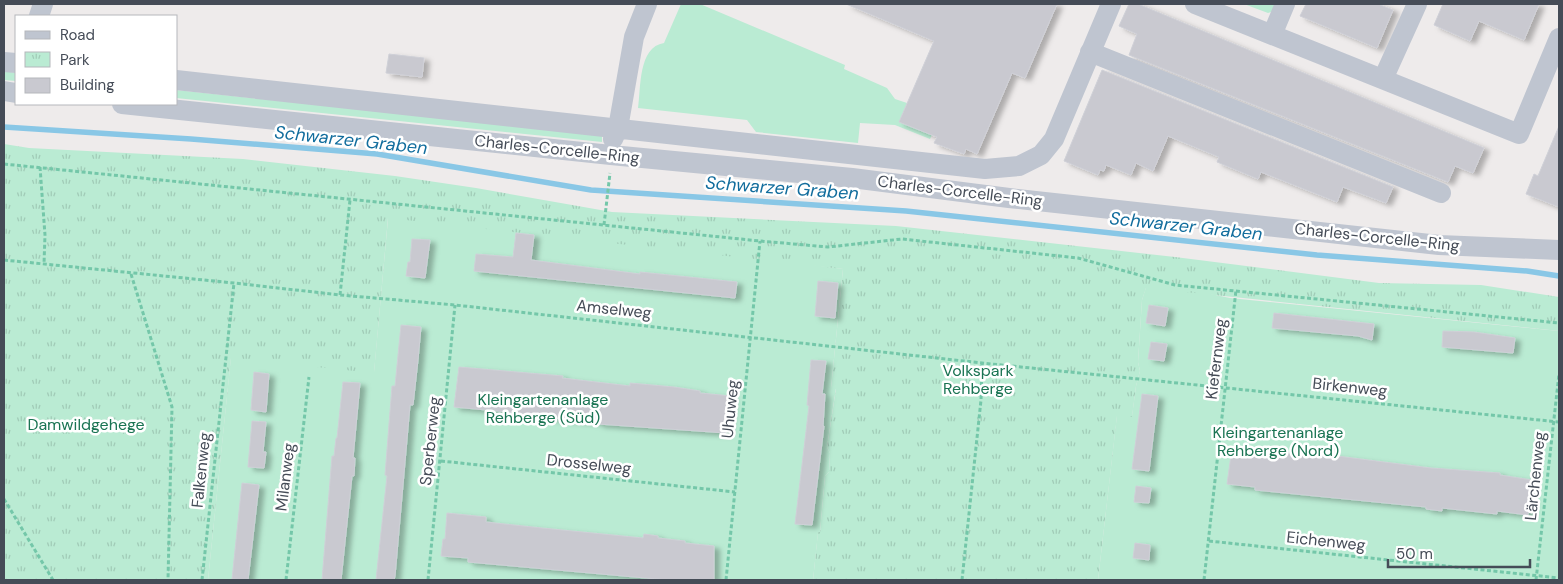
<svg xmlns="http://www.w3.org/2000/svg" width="1563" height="584" font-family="'DM Sans',sans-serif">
<defs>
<pattern id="park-tufts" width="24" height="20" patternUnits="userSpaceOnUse" patternTransform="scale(1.25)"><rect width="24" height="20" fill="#baebd3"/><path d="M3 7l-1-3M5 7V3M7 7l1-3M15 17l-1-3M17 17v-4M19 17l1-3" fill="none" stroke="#a1cbb7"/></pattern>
<filter id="shadow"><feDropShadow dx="5.5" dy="3" stdDeviation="2.5" flood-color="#0004"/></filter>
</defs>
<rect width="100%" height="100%" fill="#eeebeb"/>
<path fill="#baebd3" d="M681,4h19l145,61 -1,4 43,19 8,11 12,4 -8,19 33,13 -2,4 -35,-14 -35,-2 -2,20 -102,-11 -9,-12 -109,-12c3,-20 0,-61 26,-65z
M1244,4h34l-7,8 -3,1z
M4,71l12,2v8l-12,-1z
M176,90l426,45v7l-426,-44z
M389,208l454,61 -12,119h5l-9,59 3,6 -1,19 -4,4 -5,56 -2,1 -5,47h-605l23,-223 143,15z
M1148,281l82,17 329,33v249h-461l19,-165 15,1 4,-30 4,-15 -2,-9 4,-62z"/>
<path fill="url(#park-tufts)" d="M4,144l25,4 214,11 152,17 81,12 136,24 284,14 279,31 204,26 102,2 78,12v34l-413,-43 -4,12 -4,62 2,9 -4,15 -4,31 -15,-1 -19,164h-285l5,-48h2l5,-56 4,-4 1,-19 -3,-6 9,-58 -5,-1 12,-119 -455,-51 -14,155 -143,-15 -23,222h-204z"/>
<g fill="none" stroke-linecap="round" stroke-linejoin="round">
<path stroke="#89c7e6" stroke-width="5.5" d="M4,127l187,12 186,15 214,36 315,21 411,44 210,16 32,5"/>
</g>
<path fill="#c9c9d0" stroke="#cfd0d7" filter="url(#shadow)" d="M846,4h211l-32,74 -13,-5 -35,81 -11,-5 -2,5 -30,-11 3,-6 -38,-15 35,-81z
M1129,4h9l346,144 -11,25 -18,-7 -7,16 -319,-127 8,-21 -18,-8z
M1306,4h72l15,6 -16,38 -77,-32z
M1443,4h96l-15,36 -45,-19 -9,20 -36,-16z
M389,54l35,4 -2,19 -36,-4z
M1102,70l291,117 -7,16 -43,-16 -6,15 -76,-30 -3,7 -41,-17 2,-5 -51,-21 -15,35 -17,-8 -5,12 -25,-10 -2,6 -4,-1 -2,5 -34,-14z
M1559,126v81l-33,-13 8,-20 4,2z
M516,233l18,2 -3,25 109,14v-2l97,10 -2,16 -261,-27 2,-17 37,3z
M412,239l18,1 -5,38 -19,-2 2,-14h2z
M818,281l20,2 -3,35 -20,-2z
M1149,305l19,3 -3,18 -19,-3z
M1274,313l100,11 -2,16 -14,-4 -86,-8z
M401,325l20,2 -3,33 -5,45h-3l-15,171 -1,4h-18l11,-104 -2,-1 7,-89h3z
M1443,331l31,1 41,6 -2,15 -71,-6z
M1151,342l16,2 -3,17 -16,-2z
M811,360l15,1 -4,33h3l-2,32h1l-12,99 -17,-1 14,-118 -2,-1z
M459,367l104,9 -1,2 68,8v-3l44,4 26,4v2l31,3 -5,37 -128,-9 1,-2 -58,-5v-2l-87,-8z
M254,372l15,2 -3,38 -15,-2z
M343,382l17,1 -7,75h2l-1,18h-2l-11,104h-19l10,-124h2l2,-18h1z
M1142,394l16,2 -9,75 -17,-2z
M252,421l14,1 -3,30h3l-2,16 -16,-1z
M1232,448l25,4v-2l80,6 94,12 69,5v2l32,5 -4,35 -31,-4v3l-55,-6v3l-16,-2v-2l-171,-17v-3l-28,-3z
M242,483l17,2 -11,95 -16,-1z
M1136,486l15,2 -2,15 -15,-1z
M447,513l39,4v5l56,6 101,10 1,-4 14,2v2l27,3v2l29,3v34h-46l-200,-18v-4l-27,-2 2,-17h2z
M1135,543l15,2 -1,15 -16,-2z"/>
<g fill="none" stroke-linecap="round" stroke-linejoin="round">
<path stroke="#74c7a9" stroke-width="3" stroke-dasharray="4 2.5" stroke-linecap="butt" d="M4,164l756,77 68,6 74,-8 176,19 97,27 384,38
M40,167l5,68 -1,29
M604,225l6,-52
M4,260l230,23 106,12 115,10 527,58 577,59
M131,274l41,133 -4,173
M340,295l10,-95
M441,461l294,31
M4,499l49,81
M1209,541l350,37
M202,580l32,-297
M286,580l23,-203
M428,580l27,-275
M726,580l34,-339
M962,580l19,-180 1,-37
M1204,580l32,-290
M1536,580l23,-206"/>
<path stroke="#bfc5d0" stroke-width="20" d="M1195,4l324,130 40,-96
M39,16l4,-12
M1272,35l13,-31
M1090,52l351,141
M4,62l12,1
M1383,79l34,-75
M176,80l809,89 34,-3 22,-11 13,-16 57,-135
M4,91l12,2
M122,104l489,51 241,23 157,20 430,47 120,5
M613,139l5,-11 16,-91 13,-33"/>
</g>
<g text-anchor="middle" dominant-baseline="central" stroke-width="5" stroke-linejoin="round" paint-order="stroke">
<g font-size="16" fill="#454c57" stroke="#fff">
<text transform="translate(557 149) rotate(6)">Charles-Corcelle-Ring</text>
<text transform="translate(960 191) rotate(7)">Charles-Corcelle-Ring</text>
<text transform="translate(1377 237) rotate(6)">Charles-Corcelle-Ring</text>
<text transform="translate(614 309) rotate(6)">Amselweg</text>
<text transform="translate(1216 359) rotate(-83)">Kiefernweg</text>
<text transform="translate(1350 387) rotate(6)">Birkenweg</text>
<text transform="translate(730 409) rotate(-84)">Uhuweg</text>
<text transform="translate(430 441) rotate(-84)">Sperberweg</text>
<text transform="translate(589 464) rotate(6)">Drosselweg</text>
<text transform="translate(201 470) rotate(-84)">Falkenweg</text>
<text transform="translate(1535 476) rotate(-84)">Lärchenweg</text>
<text transform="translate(285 477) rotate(-83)">Milanweg</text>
<text transform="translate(1326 541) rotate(6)">Eichenweg</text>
</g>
<g font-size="16" fill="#1a7453" stroke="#fff">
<text x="978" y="370">Volkspark<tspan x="978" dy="18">Rehberge</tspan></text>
<text x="543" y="399">Kleingartenanlage<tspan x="543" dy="18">Rehberge (Süd)</tspan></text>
<text x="86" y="424">Damwildgehege</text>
<text x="1278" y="432">Kleingartenanlage<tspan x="1278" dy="18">Rehberge (Nord)</tspan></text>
</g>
<g font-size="18" font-style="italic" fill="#126d9d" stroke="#fff">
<text transform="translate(351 140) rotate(6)">Schwarzer Graben</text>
<text transform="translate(782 188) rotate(4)">Schwarzer Graben</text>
<text transform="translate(1186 226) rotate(6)">Schwarzer Graben</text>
</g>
</g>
<rect width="1563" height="584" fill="none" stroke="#454c57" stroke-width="10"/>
<rect x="15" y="15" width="162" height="90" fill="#ffffff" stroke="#b5b7bc"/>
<rect x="25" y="31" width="25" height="8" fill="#bfc5d0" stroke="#b5b7bc"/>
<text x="60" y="40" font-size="15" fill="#454c57">Road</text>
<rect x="25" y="52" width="25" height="15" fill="url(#park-tufts)" stroke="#b5b7bc"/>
<text x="60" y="65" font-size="15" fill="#454c57">Park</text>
<rect x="25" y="78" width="25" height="15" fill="#c9c9d0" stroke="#b5b7bc"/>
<text x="60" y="90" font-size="15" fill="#454c57">Building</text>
<path d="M1388 559v8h142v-8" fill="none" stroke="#454c57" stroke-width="2.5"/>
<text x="1396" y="559" font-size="15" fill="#454c57" stroke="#ffffff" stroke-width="4" paint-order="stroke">50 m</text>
</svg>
